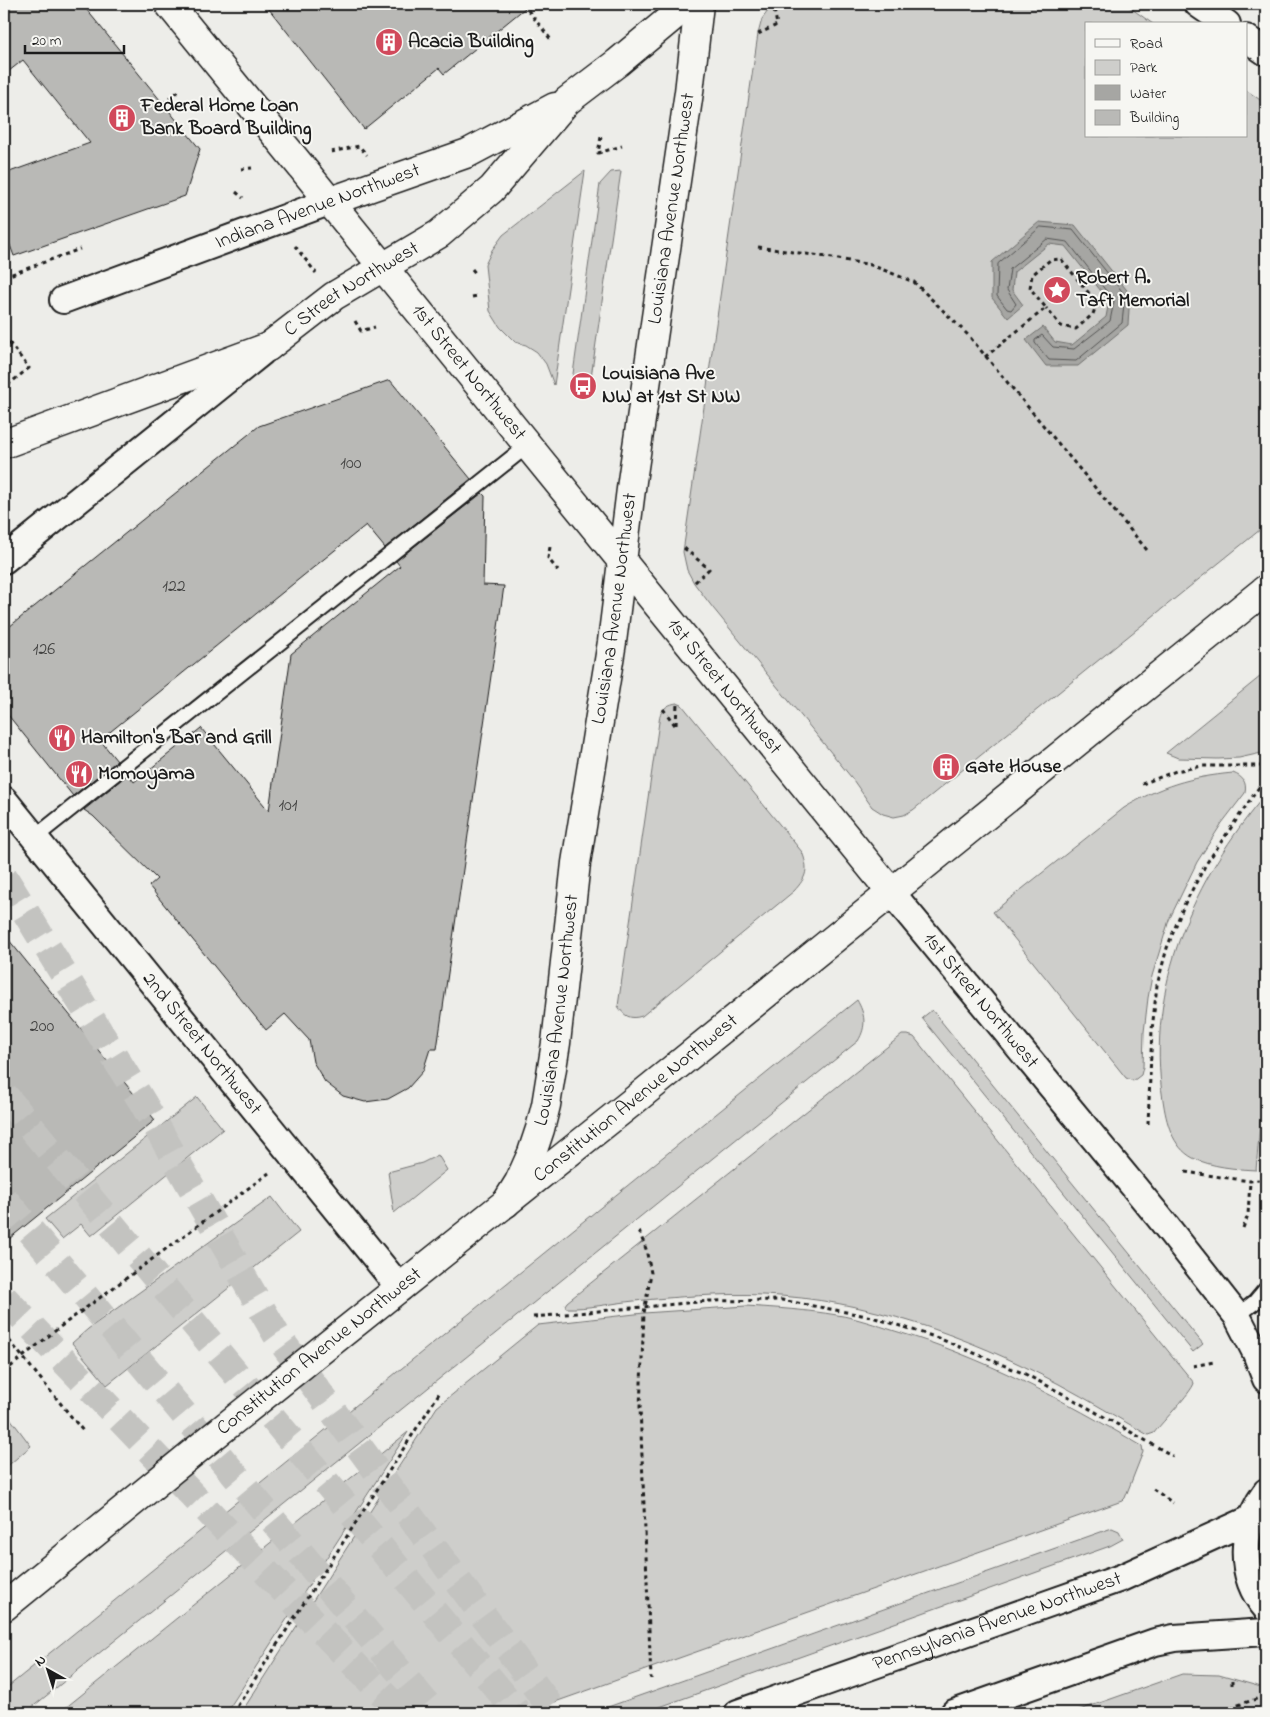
<svg xmlns="http://www.w3.org/2000/svg" width="1270" height="1717" font-family="'Indie Flower',sans-serif">
<rect width="100%" height="100%" fill="#edede9"/>
<filter id="ink" filterUnits="userSpaceOnUse"><feTurbulence type="fractalNoise" baseFrequency=".02" numOctaves="2"/><feDisplacementMap in="SourceGraphic" scale="10" xChannelSelector="R" yChannelSelector="G"/><feConvolveMatrix kernelMatrix="1 2 1 2 8 2 1 2 1" color-interpolation-filters="sRGB"/></filter>
<g filter="url(#ink)">
<path fill="#cececb" stroke="#757574" d="M773,4h352l28,20h-67v112h160v-46l20,14v421l-353,285 -9,5 -10,2 -11,-3 -11,-7 -21,-30 -138,-169 -19,-25 -7,-13 -4,-18 75,-518 4,-15z
M585,171l-31,214 -8,-21 -9,-12 -11,-7 -11,-3 -15,-15 -10,-16 -5,-46 7,-15 11,-15z
M621,171l-32,220 -18,-3 29,-204 11,-12z
M1266,672v80l-27,6 -21,1 -40,-1 -12,-5z
M677,703l5,2 120,147c7,17 5,25 -8,39l-152,125c-12,4 -18,0 -24,-10l42,-291c4,-8 9,-11 17,-12z
M1233,773c10,4 14,9 12,20l-23,30 -25,39 -28,58 -17,56 -4,22 -4,34 -1,35 -2,8 -8,6 -7,-3 -133,-166 131,-104c36,-22 66,-31 109,-35z
M1266,794v260l-10,116c-21,-1 -44,-3 -63,-12 -21,-11 -27,-37 -30,-58 -18,-113 31,-222 103,-306z
M857,1000c8,14 10,26 1,41l-833,672h-21v-23z
M932,1010l271,334 -10,8 -271,-334z
M902,1035h6l6,2 280,346c-2,9 -32,39 -40,50l-6,2c-30,-17 -59,-35 -89,-51 -91,-48 -193,-85 -296,-89 -42,-2 -87,2 -129,6 -20,2 -48,8 -68,7l-1,-3 2,-3z
M197,1097l26,32 -132,107 -10,-12 -19,15 -17,-20z
M438,1155l9,15 -53,43 -6,-41 34,-9z
M272,1197l27,35 -192,153 -35,-42 16,-14z
M746,1306c31,2 61,4 91,9 20,3 39,10 58,16 89,26 168,69 247,115l1,6 -18,46 -3,3 -598,212h-283l196,-306 101,-82 106,-12z
M4,1410l27,36 -27,23z
M408,1432l-182,281h-167z
M1112,1528l7,3 4,8 -13,7 -456,163 -13,4h-50z
M1182,1674l37,1 42,12 5,3v23h-195z"/>
<path fill="#a6a6a3" stroke="#6f6f6d" d="M1039,222l36,3 55,69 -2,31 -50,41h-32l-20,-26 17,-13 12,15 17,3 34,-28 3,-16 -44,-55 -16,-2 -35,28 -2,18 11,15 -15,13 -16,-20v-36z"/>
<g fill="none" stroke-linecap="round" stroke-linejoin="round">
<path stroke="#535352" stroke-width="1" d="M1041,227l32,3 52,65 -3,28 -46,38 -27,-1 -14,-17v-3l7,-5 11,12 21,2 36,-28 4,-20 -46,-59 -21,-3 -37,30 -3,21 9,14 -5,6 -4,-1 -10,-13 1,-32z"/>
</g>
<path fill="#b9b9b6" stroke="#1c1c1c" d="M4,4h78l118,145 -15,47 -171,60 -10,-27v-55l86,-31 -67,-83 -19,15z
M265,4h265l-86,70 -5,-6 -75,61z
M390,380l81,99 -86,69 -19,-23 -266,215 17,21 -44,35 -69,-86v-79l255,-205z
M482,493l3,3 -2,89 21,1 -67,463h-7l-7,22 -15,17 -20,11 -23,3 -22,-6 -18,-14 -12,-20 -4,-22 -24,-26 -19,16 -117,-144 8,-7 -64,-63 -9,-6 44,-36 6,8 67,-54 68,83 22,-157 109,-88 -4,-5z
M4,934l151,186 -151,123z"/>
<g fill="none" stroke-linecap="round" stroke-linejoin="round">
<path stroke="#c3c3c0" stroke-width="28" stroke-dasharray="28 14" stroke-linecap="butt" d="M4,877l139,226 133,231 279,379
M4,1095l514,618
M4,1199l430,514
M4,1298l397,415"/>
<g stroke="#1c1c1c" stroke-width="18">
<path id="service" d="M34,838l494,-393
M1237,1316l18,-14 11,-13"/>
</g>
<g stroke="#1c1c1c" stroke-width="30">
<g id="minor">
<path d="M1198,4l29,20"/>
<path d="M1246,38l20,14"/>
<path d="M63,300l268,-99"/>
<path d="M4,560l258,-208"/>
<path id="s1" d="M4,800l396,488"/>
<path id="s2" d="M891,892l268,325 78,99 19,37 10,26"/>
<path d="M1266,1492c-25,33 -29,83 0,116"/>
<path id="s3" d="M738,1713l383,-135 130,-59"/>
<path d="M954,1713l201,-71 19,-4 92,-6"/>
</g>
</g>
<g stroke="#1c1c1c" stroke-width="31">
<g id="tertiary">
<path id="s4" d="M169,4l722,888"/>
<path d="M331,201l137,-48 87,-46"/>
<path id="s5" d="M268,347l66,-51 105,-62 53,-45 75,-88 50,-38 71,-59"/>
</g>
</g>
<g stroke="#1c1c1c" stroke-width="31">
<g id="secondary">
<path id="s6" d="M506,1203l13,-21 13,-29 8,-24 6,-24 10,-62 20,-180 36,-221 20,-161 57,-389 10,-88"/>
</g>
</g>
<g stroke="#1c1c1c" stroke-width="31">
<g id="primary">
<path id="s7" d="M4,1607l201,-164 426,-340 635,-514"/>
</g>
</g>
<g stroke="#1c1c1c" stroke-width="31">
<path id="motorway" d="M4,444l264,-97"/>
</g>
<path stroke="#1c1c1c" stroke-width="3" stroke-dasharray="4 4" stroke-linecap="butt" d="M523,4l29,37
M630,7l1,-3
M758,34l19,-9 -4,-21
M163,104l16,-13
M601,137l-3,16 24,-7
M331,152l28,-6 8,9
M241,169l11,-1
M236,192l7,6
M295,246l21,27
M758,247l69,10 44,8 43,17 54,53 179,215
M472,269l4,5
M4,277l76,-28
M472,297l6,-1
M355,321l6,10 14,-4
M4,336l25,32 -25,20
M985,357l61,-49 -16,-20 2,-13 18,-15 11,-1 36,44 -4,11 -17,15 -15,-3 -15,-18
M550,547l-2,11 10,13
M684,548l25,21 -15,14
M663,709l12,16
M676,725l1,-22
M1142,784l34,-13 26,-5h64
M1148,1124l4,-94 5,-45 10,-37 17,-43 22,-41 60,-87
M1185,1172l65,9 9,-1
M1243,1228l5,-13 2,-34
M639,1231l7,18 5,24 -7,40 -4,94 11,272
M533,1317l176,-16 73,-1 90,17 66,21 87,36 44,23 104,59
M4,1334l79,97
M1193,1366l21,-4
M4,1372l56,-45 209,-154
M1153,1489l20,14
M1232,1685v-7
M233,1713l207,-321
M1215,1713l47,-16"/>
<use href="#service" stroke="#f6f6f2" stroke-width="14"/>
<use href="#minor" stroke="#f6f6f2" stroke-width="26"/>
<use href="#tertiary" stroke="#f6f6f2" stroke-width="28"/>
<use href="#secondary" stroke="#f6f6f2" stroke-width="28"/>
<use href="#primary" stroke="#f6f6f2" stroke-width="28"/>
<use href="#motorway" stroke="#f6f6f2" stroke-width="28"/>
</g>
</g>
<defs>
<g id="building-disc" transform="scale(1.4375)"><circle r="9.5" fill="#d1495b" stroke="#f6f6f2"/><path d="M-4-6H4V6H1V3H-1V6H-4ZM-2.5-4.3h1.7v1.8h-1.7ZM.8-4.3h1.7v1.8H.8ZM-2.5-1h1.7V.8h-1.7ZM.8-1h1.7V.8H.8Z" fill="#fff"/></g>
<g id="sight-disc" transform="scale(1.4375)"><circle r="9.5" fill="#d1495b" stroke="#f6f6f2"/><path d="M0-6L1.8-2.2L6-1.7L2.9 1.2L3.7 5.4L0 3.3L-3.7 5.4L-2.9 1.2L-6-1.7L-1.8-2.2Z" fill="#fff"/></g>
<g id="bus-disc" transform="scale(1.4375)"><circle r="9.5" fill="#d1495b" stroke="#f6f6f2"/><path d="M-5-6H5V4H4V6H2V4H-2V6H-4V4H-5ZM-3.5-4V0h7V-4ZM-3.5 1.2v1.5H-2V1.2ZM2 1.2v1.5H3.5V1.2Z" fill="#fff"/></g>
<g id="restaurant-disc" transform="scale(1.4375)"><circle r="9.5" fill="#d1495b" stroke="#f6f6f2"/><path d="M-5-6h1v4h1v-4h1v4h1v-4h1v5L-1.5 .5V6h-2V.5L-5-1ZM5-6V6H3V1.5H1.5Q1.5-4 5-6Z" fill="#fff"/></g>
</defs>
<g fill-rule="evenodd">
<use href="#building-disc" x="389" y="42"/>
<use href="#building-disc" x="122" y="118"/>
<use href="#sight-disc" x="1057" y="290"/>
<use href="#bus-disc" x="583" y="386"/>
<use href="#restaurant-disc" x="62" y="738"/>
<use href="#building-disc" x="946" y="767"/>
<use href="#restaurant-disc" x="79" y="774"/>
</g>
<g text-anchor="middle" dominant-baseline="central" stroke-width="4" stroke-linejoin="round" paint-order="stroke">
<g font-size="18" fill="#434342">
<text x="351" y="464">100</text>
<text x="174" y="587">122</text>
<text x="44" y="650">126</text>
<text x="288" y="806">101</text>
<text x="42" y="1027">200</text>
</g>
<g font-size="20" font-weight="bold" fill="#1c1c1c" stroke="#f6f6f2" text-anchor="start">
<text x="408" y="42">Acacia Building</text>
<text x="141" y="106">Federal Home Loan<tspan x="141" dy="23">Bank Board Building</tspan></text>
<text x="1076" y="278">Robert A.<tspan x="1076" dy="23">Taft Memorial</tspan></text>
<text x="602" y="374">Louisiana Ave<tspan x="602" dy="23">NW at 1st St NW</tspan></text>
<text x="81" y="738">Hamilton's Bar and Grill</text>
<text x="965" y="767">Gate House</text>
<text x="98" y="774">Momoyama</text>
</g>
<g font-size="20" fill="#1c1c1c" stroke="#f6f6f2">
<text transform="translate(318 207) rotate(-20)">Indiana Avenue Northwest</text>
<text stroke="none"><textPath href="#s6" startOffset="1012">Louisiana Avenue Northwest</textPath></text>
<text stroke="none"><textPath href="#s5" startOffset="102">C Street Northwest</textPath></text>
<text stroke="none"><textPath href="#s4" startOffset="475">1st Street Northwest</textPath></text>
<text stroke="none"><textPath href="#s6" startOffset="608">Louisiana Avenue Northwest</textPath></text>
<text stroke="none"><textPath href="#s4" startOffset="880">1st Street Northwest</textPath></text>
<text stroke="none"><textPath href="#s2" startOffset="141">1st Street Northwest</textPath></text>
<text stroke="none"><textPath href="#s6" startOffset="202">Louisiana Avenue Northwest</textPath></text>
<text stroke="none"><textPath href="#s1" startOffset="314">2nd Street Northwest</textPath></text>
<text stroke="none"><textPath href="#s7" startOffset="811">Constitution Avenue Northwest</textPath></text>
<text stroke="none"><textPath href="#s7" startOffset="406">Constitution Avenue Northwest</textPath></text>
<text stroke="none"><textPath href="#s3" startOffset="275">Pennsylvania Avenue Northwest</textPath></text>
</g>
</g>
<rect width="1270" height="1717" fill="none" stroke="#f6f6f2" stroke-width="20"/>
<rect x="10" y="10" width="1250" height="1697" fill="none" stroke="#1c1c1c" stroke-width="2" filter="url(#ink)"/>
<rect x="1085" y="22" width="162" height="115" fill="#f6f6f2" stroke="#9f9f9c"/>
<rect x="1095" y="39" width="25" height="8" fill="#f6f6f2" stroke="#9f9f9c"/>
<text x="1130" y="48" font-size="15" fill="#1c1c1c">Road</text>
<rect x="1095" y="60" width="25" height="15" fill="#cececb" stroke="#9f9f9c"/>
<text x="1130" y="72" font-size="15" fill="#1c1c1c">Park</text>
<rect x="1095" y="85" width="25" height="15" fill="#a6a6a3" stroke="#9f9f9c"/>
<text x="1130" y="98" font-size="15" fill="#1c1c1c">Water</text>
<rect x="1095" y="110" width="25" height="15" fill="#b9b9b6" stroke="#9f9f9c"/>
<text x="1130" y="122" font-size="15" fill="#1c1c1c">Building</text>
<g transform="translate(48 1670) rotate(321)" stroke="#f6f6f2" stroke-width="4" paint-order="stroke">
<path d="M0-4L9 19L0 12L-9 19Z" fill="#1c1c1c"/>
<text y="-8" font-size="14" font-weight="bold" text-anchor="middle" fill="#1c1c1c">N</text>
</g>
<path d="M25 45v8h99v-8" fill="none" stroke="#1c1c1c" stroke-width="2.5"/>
<text x="32" y="45" font-size="15" fill="#1c1c1c" stroke="#f6f6f2" stroke-width="4" paint-order="stroke">20 m</text>
</svg>
